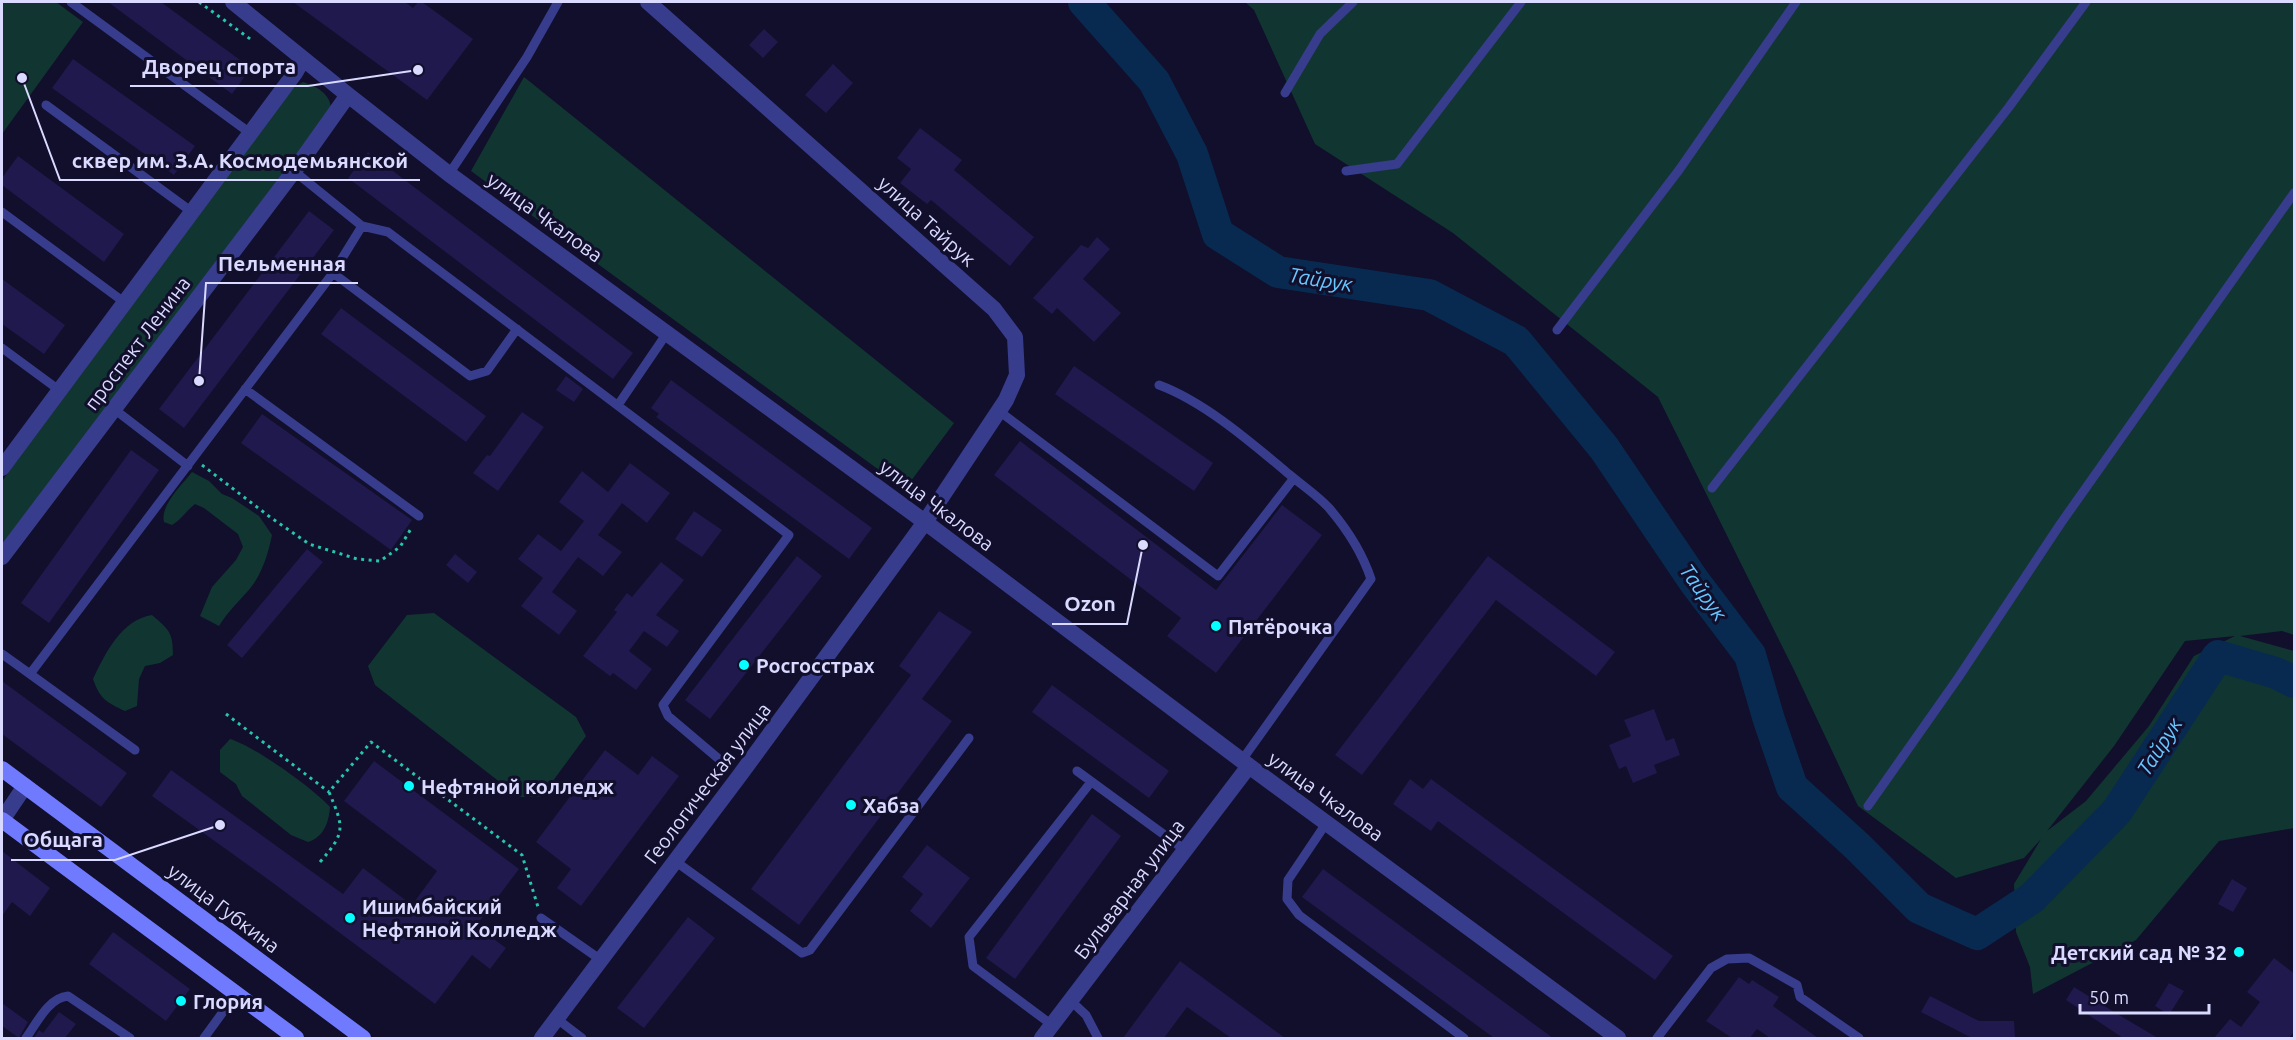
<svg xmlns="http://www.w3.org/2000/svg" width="2296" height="1040" font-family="Ubuntu,sans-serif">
<rect width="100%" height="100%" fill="#110f2b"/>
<path fill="#113631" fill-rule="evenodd" d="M2,2h54l27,20 -81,112z
M1245,2h1049v633l-12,-4 -42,5 54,15v177l-75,13 -83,99 -103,54 -3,-27 -14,-35 -2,-48 27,-45 -17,19 -68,20 -98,-72 -64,-136 -136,-273 -205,-164 -138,-89 -61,-134zM2235,636l-41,20 -45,70 -63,75 -39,30 67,-85 71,-105z
M524,77l430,346 -49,66 -434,-318z
M303,82c13,4 28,12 28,27l-329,438v-66l288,-391z
M192,472l17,9 13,13 10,4 27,18 13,19c-4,20 -11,42 -25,57 -10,11 -20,21 -28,34l-19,-10 12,-29 24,-27 7,-13 -5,-13 -34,-26 -9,-4c-9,7 -14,16 -23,21l-8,-3c-4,-17 18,-37 28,-50z
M434,613l142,104 10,19 -45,61h-22l-144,-112 -7,-19 39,-51z
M152,615c17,15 21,17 21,40l-13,8 -15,3 -6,13 -2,27 -12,5c-19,-9 -25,-12 -32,-32 12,-25 28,-59 59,-64z
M230,739c24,7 83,49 100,68 -1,15 -6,30 -22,35l-17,-7 -15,-12 -34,-27 -6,-12 -16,-12v-22z"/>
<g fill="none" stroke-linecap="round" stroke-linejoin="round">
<path stroke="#092a50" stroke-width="32" d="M1084,2l70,79 38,73 26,80 60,38 151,23 87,46 88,107 90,133 56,74 19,65 23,67 65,59 62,62 58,26 55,-36 85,-87 101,-155 58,17 18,9"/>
</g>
<path fill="#1f194e" d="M108,2h53l90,66 -19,26z
M293,2h112l8,6 5,-6h4l51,37 -46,61z
M764,29l14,13 -15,16 -14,-13z
M73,59l122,87 -21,29 -122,-87z
M833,64l20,19 -27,30 -21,-18z
M920,128l42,32 -8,10 80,67 -24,29 -79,-66 -4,4 -27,-21 11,-14 -14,-11z
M368,152l265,201 -20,26 -265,-201z
M18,156l106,78 -20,28 -102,-77v-7z
M309,211l25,19 -150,198 -25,-19z
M1097,237l13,12 -27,30 38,34 -27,29 -37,-34 -5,6 -19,-16 48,-53 7,3z
M2,279l63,46 -21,29 -42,-30z
M341,308l145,108 -20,26 -145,-108z
M1074,366l139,97 -19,28 -139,-97z
M566,376l17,13 -9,13 -18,-12z
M671,380l201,148 -23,31 -193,-142 3,-3 -8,-6z
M522,412l22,15 -46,64 -25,-18 14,-18 3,1z
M262,414l150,106 -21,30 -150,-107z
M1020,441l196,149 66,-85 40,30 -106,138 -49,-37 14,-18 -187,-143z
M131,450l28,20 -110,153 -28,-20z
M630,463l40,30 -23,30 -25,-20 -24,32 24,17 -19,24 -25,-19 -26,35 25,19 -18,24 -38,-29 22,-28 -25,-19 20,-25 23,17 23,-30 -25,-19 23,-31 26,21z
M694,511l28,19 -20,27 -27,-18z
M307,549l16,13 -81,96 -15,-13z
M455,554l22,18 -9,11 -22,-18z
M797,556l25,20 -112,143 -25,-19z
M1488,556l127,96 -19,24 -100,-76 -134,175 -27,-20z
M661,562l23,18 -28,35 23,16 -12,16 -23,-16 -15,20 23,18 -16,21 -23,-17 -3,3 -27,-20 34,-44 -3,-2 13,-17 5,4z
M939,611l33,21 -50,67 30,22 -153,204 -48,-36 160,-214 -12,-9z
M2,681l125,92 -26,34 -99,-73z
M1052,685l117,86 -20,27 -117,-86z
M1654,709l12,32 8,-3 6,17 -26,10 3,8 -24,10 -7,-17 -7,3 -10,-24 22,-9 -7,-16z
M605,750l33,25 14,-19 27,20 -98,130 -24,-18 14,-19 -35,-27z
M374,761l145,108 -43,57 30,22 -16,21 -18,-14 -37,49 -166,-124 -117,-84 19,-26 172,124 20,-26 49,37 25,-34 -93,-70z
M1410,779l13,10 8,-10 242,177 -18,24 -217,-159 -7,10 -38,-27z
M1092,814l29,22 -106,143 -29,-21z
M927,845l43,33 -39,50 -21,-17 13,-17 -21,-17z
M2,851l48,37 -20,28 -18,-14 -10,14z
M1323,869l230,169h-59l-192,-141z
M2232,879l15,9 -14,24 -15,-8z
M688,917l27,21 -71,90 -27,-20z
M113,932l77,57 -24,32 -77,-57z
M2274,958l21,16v57l-6,7h-75l16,-19 11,8 19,-25 -13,-10z
M1180,961l105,77h-54l-44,-31 -23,31h-41z
M1739,977l10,7 3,-4 27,17 -6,9 45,32h-48l-13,-9 -7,9h-18l-26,-17z
M2169,983l15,8 -15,24 -14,-9z
M2074,987l45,28 39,23h-35l-57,-38z
M1930,996l49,25h35l1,16h-45l-49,-25z
M2,1003l26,19 -9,16 -17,-12z
M59,1012l17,12 -11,14h-31l5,-8 4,3z"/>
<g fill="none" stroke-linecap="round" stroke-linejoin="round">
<path stroke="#27c5ac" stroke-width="3" stroke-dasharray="3 4.5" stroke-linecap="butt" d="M199,2l54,39
M202,465l68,52 39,27 48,15 23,2 20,-14 12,-20
M226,714l103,78
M320,862c26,-30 24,-34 9,-70l42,-50 151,113 16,52"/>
<path stroke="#373c8d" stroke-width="9" d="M71,2l179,131
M1285,93l35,-59 33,-32
M46,105l146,107
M294,171l68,55 26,6 401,303 -126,170 5,11 52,44
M1346,171l51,-7 124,-162
M449,174l78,-117 31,-55
M2,212l122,90
M333,273l137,103 17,-5 30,-42
M1557,330l122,-160 117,-168
M2,348l57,42
M1159,385c46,17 94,59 131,90 13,11 28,21 39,33 18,21 33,44 42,71l-129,181
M245,389l174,127
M618,405l49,-72
M114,409l74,57
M999,411l219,165 76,-98
M1712,488l297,-381 77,-105
M2,654l28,20 303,-401 29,-47
M30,674l105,76
M1077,771l108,79
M1868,806l90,-128 103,-155 233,-330
M1327,822l-39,58 -1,19 12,16 165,123
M675,861l127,92 8,-3 159,-212
M541,918l60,42
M1071,1001l15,14 12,23
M557,1019l25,19
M1052,1025l-79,-59 -4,-29 122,-155
M26,1038c11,-15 22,-40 42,-42l62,42
M204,1038l32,-44
M1657,1038l54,-70 16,-9 22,-1 48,27 3,12 59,41"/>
<path stroke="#373c8d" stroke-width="16" d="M233,2l115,93 101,79 476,348 324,244 369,272
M2,468l293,-395 8,-14
M2,557l292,-386 54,-76
M542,1038l198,-263 185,-253 81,-122 11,-25 -2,-38 -21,-28 -346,-307
M1042,1038l207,-272"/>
<path stroke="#373c8d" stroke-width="16" d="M2,820l23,-34"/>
<path stroke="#707aff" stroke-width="16" d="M2,769l361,269
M2,820l294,218"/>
</g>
<g fill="#05feff" stroke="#110f2b" stroke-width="2">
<circle cx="1216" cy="626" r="6"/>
<circle cx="744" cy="665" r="6"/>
<circle cx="409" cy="786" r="6"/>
<circle cx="851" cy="805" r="6"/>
<circle cx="350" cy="918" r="6"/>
<circle cx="2239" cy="952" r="6"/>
<circle cx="181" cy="1001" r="6"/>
</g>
<g text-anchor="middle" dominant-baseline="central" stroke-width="6" stroke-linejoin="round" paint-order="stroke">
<g font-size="20" fill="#dad9ff" stroke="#110f2b">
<text transform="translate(545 217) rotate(36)">улица Чкалова</text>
<text transform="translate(927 221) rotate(42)">улица Тайрук</text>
<text transform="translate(137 343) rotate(-53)">проспект Ленина</text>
<text transform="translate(937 505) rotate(37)">улица Чкалова</text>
<text transform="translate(707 783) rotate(-53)">Геологическая улица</text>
<text transform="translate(1326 796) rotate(36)">улица Чкалова</text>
<text transform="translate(1129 889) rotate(-53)">Бульварная улица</text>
<text transform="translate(224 908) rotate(37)">улица Губкина</text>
</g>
<g font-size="20" font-weight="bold" fill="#dad9ff" stroke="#110f2b" text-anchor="start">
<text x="1228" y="626">Пятёрочка</text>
<text x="756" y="665">Росгосстрах</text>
<text x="421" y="786">Нефтяной колледж</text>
<text x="863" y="805">Хабза</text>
<text x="362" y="906">Ишимбайский<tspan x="362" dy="23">Нефтяной Колледж</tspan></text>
<text x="2227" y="952" text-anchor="end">Детский сад № 32</text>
<text x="193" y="1001">Глория</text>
</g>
<g font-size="21" font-style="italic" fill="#67c7ff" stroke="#110f2b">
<text transform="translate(1321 279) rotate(9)">Тайрук</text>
<text transform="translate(1704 592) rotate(54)">Тайрук</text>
<text transform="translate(2159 746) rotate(-57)">Тайрук</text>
</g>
</g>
<path fill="none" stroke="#dad9ff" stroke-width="2" d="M418 70L308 86H130M22 78L60 180H420M199 381L206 283H358M1143 545L1127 624H1052M220 825L115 860H11"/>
<g fill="#dad9ff" stroke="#110f2b" stroke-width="2">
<circle cx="418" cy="70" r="6"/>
<circle cx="22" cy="78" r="6"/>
<circle cx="199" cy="381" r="6"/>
<circle cx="1143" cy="545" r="6"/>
<circle cx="220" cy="825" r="6"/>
</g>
<g font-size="21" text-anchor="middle" font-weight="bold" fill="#dad9ff" stroke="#110f2b" stroke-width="6" stroke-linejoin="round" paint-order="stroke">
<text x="219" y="74">Дворец спорта</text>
<text x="240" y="168">сквер им. З.А. Космодемьянской</text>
<text x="282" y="271">Пельменная</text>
<text x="1090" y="611">Ozon</text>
<text x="63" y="847">Общага</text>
</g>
<rect width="2296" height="1040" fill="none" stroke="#dad9ff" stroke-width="6"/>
<path d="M2080 1004v9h129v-9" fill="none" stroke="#dad9ff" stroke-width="3"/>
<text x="2089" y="1004" font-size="18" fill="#dad9ff" stroke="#110f2b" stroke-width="4.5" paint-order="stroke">50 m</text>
</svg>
